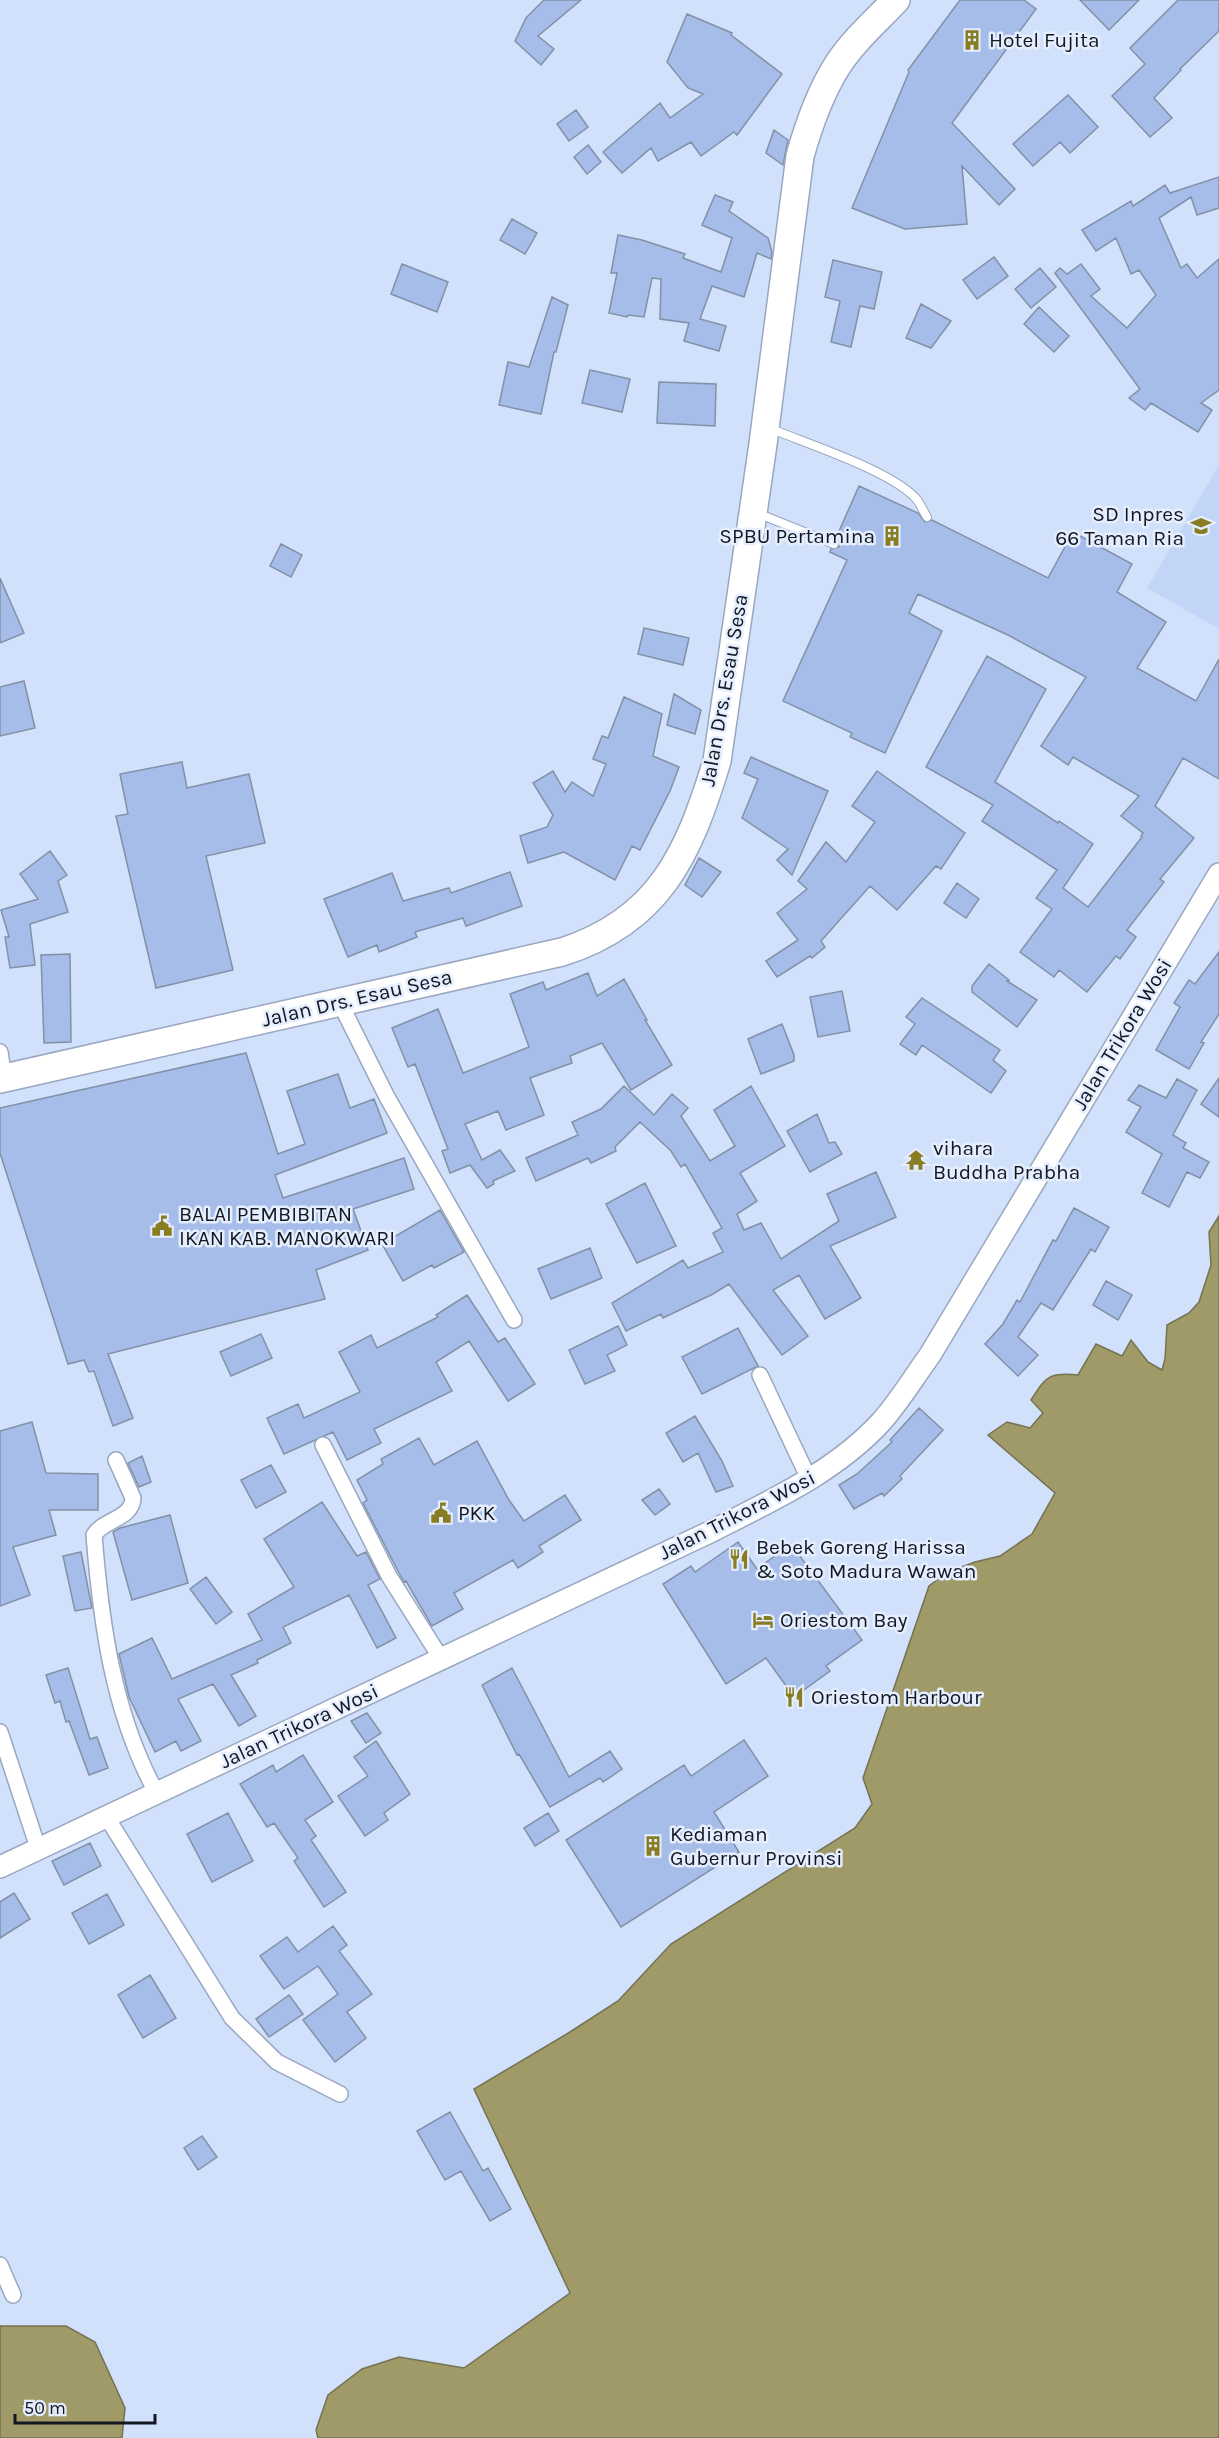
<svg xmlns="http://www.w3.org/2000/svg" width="1219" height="2438" font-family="Karla,sans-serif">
<rect width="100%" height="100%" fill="#d2e1fb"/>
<path fill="#c3d5f6" d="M1219,465v164l-72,-41z"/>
<path fill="#a09968" stroke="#757252" stroke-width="1.5" d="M1219,1216v1222h-901l-2,-8 12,-35 34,-26 37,-12 65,11 106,-75 -96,-204 96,-57 48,-31 53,-57 184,-116 17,-24 -9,-26 66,-192 19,-14 27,-10 25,-6 32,-22 23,-41 -67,-58 19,-13 23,6 13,-15 -12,-13c15,-23 17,-28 47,-25l18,-31 26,12 9,-16 17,22 14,8 3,-11 2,-34 22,-12 10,-11 12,-37 -2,-33z
M0,2326h66l29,16 30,66 -3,30h-122z"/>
<path fill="#a5bde8" stroke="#8290a8" stroke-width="1.5" d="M544,0h37l-43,36 16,13 -13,16 -26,-24 11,-23z
M960,0h64l12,9 -84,114 63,66 -16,16 -37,-39 5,58 -62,5 -53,-21 57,-136 -1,-2z
M1080,0h59l-30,30z
M1178,0h41v31l-39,38 1,1 -27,28 18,20 -22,19 -38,-41 33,-32 -15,-16z
M687,14l45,19 -1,2 51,39 -45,61 -3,-3 -33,24 -10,-14 -33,19 -7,-13 -29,25 -19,-21 57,-49 10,15 33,-24 -15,-6 -21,-26z
M1068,95l30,32 -28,26 -10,-11 -27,24 -20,-22z
M576,110l12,17 -19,14 -12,-17z
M774,130l14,10 -5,25 -17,-12z
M588,145l13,17 -14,12 -13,-17z
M1219,177v31l-22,7 -6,-18 -32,21 22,50 6,-4 10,14 22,-19v131l-18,13 11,7 -14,22 -47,-29 -6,7 -16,-12 11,-9 -85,-116 5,-5 7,6 14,-10 19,25 -9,7 36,32 29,-33 -17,-25 -8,4 -15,-36 -20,13 -14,-21 49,-29 2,5 32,-21 5,8z
M715,195l18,7 -4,9 39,27 4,14 -1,7 -14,-6 -13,44 -32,-11 -12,33 26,7 -7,25 -35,-10 5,-18 -29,-4 1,-40 -9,-1 -8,39 -16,-2 -1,2 -18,-4 8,-40h-6l7,-38 24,5 43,14 -2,4 38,14 11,-34 -30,-13z
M512,219l25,14 -12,21 -25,-14z
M994,257l14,19 -31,23 -14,-19z
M833,260l49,12 -8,37 -14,-3 -9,41 -20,-5 9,-41 -15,-4z
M402,264l46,18 -11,30 -46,-18z
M1040,268l16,19 -25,21 -16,-19z
M552,297l16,8 -12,47h-2l-13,62 -42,-9 9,-43 21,5z
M921,304l30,17 -20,27 -25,-10z
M1039,307l30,29 -15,16 -30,-28z
M590,370l40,9 -8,33 -40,-9z
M659,382l57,2 -1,42 -58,-3z
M859,486l59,27 7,9 7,-2 116,58 25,-46 59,32 -15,28 49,30 -29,46 59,33 23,-42v120l-36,-21 -28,48 39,32 -34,41 4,3 -37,48 9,7 -16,22 -4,-3 -29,36 -28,-22 -5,7 -34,-25 32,-43 -16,-11 21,-28 -75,-49 11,-16 -67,-38 61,-111 59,33 -51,93 63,41 1,-2 34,23 -30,44 25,19 54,-70 -1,-1 2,-3 -22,-17 18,-20 -66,-39 -5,8 -27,-19 45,-69 -78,-42 -90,-41 -9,19 33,18 -57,122 -35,-16 2,-4 -69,-32 64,-141 -17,-8 1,-3 8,-2 1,-4 -4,-5z
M281,544l21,11 -11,22 -21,-11z
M0,578l24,55 -24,10z
M644,628l45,10 -6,27 -45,-11z
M24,681l11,47 -35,8v-49z
M674,694l27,16 -6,24 -28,-9z
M624,697l38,17 -9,42 26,11 -9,24 -30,59 -8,-4 -17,34 -51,-28 -36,11 -8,-27 27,-9 6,-12 -20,-32 20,-12 12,21 7,-10 21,14 13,-32 -13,-5 9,-23 6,2z
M751,757l77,34 -36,84 -15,-15 11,-11 -46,-31 16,-39 -14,-6z
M182,762l5,26 62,-14 16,69 -59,13 27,114 -77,18 -40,-172 12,-2 -8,-40z
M877,771l88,62 -24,36 -5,-3 -39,44 -27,-24 -49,55 4,6 -13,11 -2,-2 -33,21 -11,-16 32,-21 -21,-27 30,-24 -9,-8 28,-39 20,20 29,-40 -23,-16z
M50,851l17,24 -9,6 10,31 -38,12 5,41 -25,3 -5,-31h4l-8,-27 37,-11 -18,-25z
M699,858l22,14 -19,25 -17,-12z
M510,872l12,34 -56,20 -3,-8 -48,14 2,5 -38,15 -2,-7 -29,12 -24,-58 68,-26 11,28 46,-13 2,5z
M957,883l22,16 -13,19 -22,-15z
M1219,952v62l-18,28 3,1 -15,26 -33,-19 24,-43 -6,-4 15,-23 6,4z
M70,954l1,88 -27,1 -3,-88z
M989,964l20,16 -2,1 30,19 -20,27 -45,-35v-6z
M588,973l9,23 27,-17 23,41h-2l27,45 -41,25 -29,-47 -32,13 2,7 -42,15 14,37 -38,15 -8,-19 -33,13 17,36 18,-10 15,21 -22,10 1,3 -7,4 -17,-23 -20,8 -8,-22 6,-2 -33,-85 -7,3 -16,-39 46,-19 25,64 66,-26 -19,-53 33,-12 3,8z
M842,991l8,40 -32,6 -8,-40z
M922,998l78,52 -7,10 13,11 -15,22 -69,-48 -6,10 -16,-11 15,-20 -9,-7z
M782,1024l12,31v6l-33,13 -13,-35z
M246,1053l32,101 27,-10 -18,-53 51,-17 12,34 24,-9 13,34 -112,42 8,23 121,-40 10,31 -61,20 15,41 -52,20 9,29 -217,55 25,64 -20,8 -19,-55 -5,1 -5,-12 -16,4 -68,-211v-45z
M1219,1078v39l-18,-13z
M1177,1079l20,11 -24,45 13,8 -3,5 26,14 -9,16 -13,-6 -18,35 -27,-14 20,-39 -36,-22 15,-25 -13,-7 11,-15 27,13z
M624,1086l30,29 18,-21 16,14 -7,8 29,45 25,-15 -21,-36 37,-24 34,60 -45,27 17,28 -20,13 7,16 17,-7 20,36 58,-38 -12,-27 49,-22 20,45 -66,29 31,52 -36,21 -26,-44 -26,15 35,46 -26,19 -53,-71 -16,10 -50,24 -2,-4 -35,17 -14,-28 71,-43 5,8 35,-16 -10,-19 9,-5 -37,-64 -4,3 -10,-16 -31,-29 -25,25 1,4 -25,12 -3,-5 -52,23 -10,-23 52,-23 -6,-13 29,-13z
M817,1114l12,29 6,-1 7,12 -32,18 -23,-41z
M645,1183l31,63 -39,17 -31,-59z
M1074,1208l35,19 -14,25 -4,-3 -38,61 -12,-7 -23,34 20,18 -20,21 -33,-32 18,-20 14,-24 3,2 33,-62 3,1z
M440,1210l24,42 -30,16 -2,-3 -29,16 -21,-37z
M590,1248l12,30 -51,21 -13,-30z
M1106,1281l26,14 -14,25 -25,-15z
M467,1295l31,47 7,-4 30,46 -27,17 -39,-60 -33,21 16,29 -78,38 7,14 -34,17 -14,-28 -49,22 -17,-36 31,-14 6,14 56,-26 -21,-40 32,-17 6,13 61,-31 -2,-2z
M618,1326l9,19 -20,10 8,16 -30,13 -16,-34z
M738,1328l20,38 -56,28 -20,-37z
M261,1334l11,24 -41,18 -11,-24z
M919,1408l24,22 -43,46 2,3 -18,17 -2,-3 -28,16 -15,-24 18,-11 35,-32 -2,-2z
M695,1416l27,45 11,25 -17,6 -18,-39 -15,9 -17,-29z
M32,1422l14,51 52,1v36h-49l7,25 -43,12 17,48 -30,11v-175z
M419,1438l15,27 43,-24 32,59 15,21 41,-26 16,25 -42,26 4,6 -25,16 -5,-8 -59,33 9,16 -31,17 -26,-45 -2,1 -6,-11 -35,-68 4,-3 -10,-20 26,-16 -2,-5z
M142,1456l9,26 -12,5 -11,-24z
M271,1465l15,27 -30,16 -15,-28z
M659,1489l11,15 -15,11 -13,-15z
M322,1502l35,54 9,-4 14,27 -12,6 28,53 -19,10 -28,-53 -66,32 8,16 -34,17 1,3 -27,12 25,41 -17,10 -26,-42 -35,15 23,42 -20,10 -5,-10 -21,11 -26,-55 -10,-43 33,-16 20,41 90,-39 -14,-26 46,-27 -30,-48z
M170,1515l18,68 -56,17 -19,-68 7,-4z
M738,1542l19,27 34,-25 71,96 -36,26 4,5 -36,26 -28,-39 -40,26 -63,-100 28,-18 4,6z
M81,1552l11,56 -17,3 -12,-55z
M206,1577l26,35 -16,12 -26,-35z
M68,1668l22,71 7,-2 11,31 -19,7 -20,-54 -3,1 -6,-21 -5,2 -9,-28z
M512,1668l57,109 41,-26 12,18 -19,13 -3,-4 -50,29 -31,-53 -2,1 -35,-70z
M367,1713l14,20 -15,10 -15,-22z
M744,1740l24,36 -54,36 25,40 -118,75 -55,-87 118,-75 7,11z
M376,1741l34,53 -26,19 4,7 -23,16 -27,-40 30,-20 -14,-19z
M303,1755l30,47 -28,18 11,16 -5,4 35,52 -22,15 -30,-46 4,-3 -24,-35 -7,4 -27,-43 33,-19 3,7z
M228,1813l25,48 -41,21 -25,-48z
M548,1813l11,18 -24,15 -11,-18z
M90,1843l11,23 -37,19 -12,-24z
M14,1893l16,26 -30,19v-36z
M107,1894l17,31 -35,19 -17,-31z
M333,1926l14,19 -8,6 33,43 -25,18 19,26 -31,24 -32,-42 35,-26 -20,-28 -34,23 -24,-33 27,-19 11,15z
M150,1975l26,43 -33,20 -25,-43z
M289,1995l14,19 -34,23 -13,-18z
M450,2112l33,59 5,-3 23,41 -21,12 -29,-50 -16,9 -28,-49z
M202,2136l15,21 -19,13 -14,-22z"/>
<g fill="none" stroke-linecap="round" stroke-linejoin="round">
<g stroke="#99a7c0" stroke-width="10">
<path id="lane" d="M769,428c36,15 127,44 149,73 3,5 6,11 9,16
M757,513l77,31"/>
</g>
<g stroke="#99a7c0" stroke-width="18">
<path id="street" d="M339,1001l48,96 127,223
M0,1052l4,26
M760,1375l49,104
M323,1445l66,131 53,84
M116,1460l17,38c-1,21 -29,21 -39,37 7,88 19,178 62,257
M0,1732l38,116
M106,1816l126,202 45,44 63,32
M0,2265l13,30"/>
</g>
<g stroke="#99a7c0" stroke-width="24">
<path id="secondary" d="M0,1867l710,-335c60,-31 124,-59 171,-110 18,-20 33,-45 49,-67l289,-481"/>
</g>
<g stroke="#99a7c0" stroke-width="30">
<path id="highway" d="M0,1079l562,-127c98,-31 127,-99 155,-191l46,-317 37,-288c9,-32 20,-63 37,-90 15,-24 39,-45 59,-66"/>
</g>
<use href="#lane" stroke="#fff" stroke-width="8"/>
<use href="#street" stroke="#fff" stroke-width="15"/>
<use href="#secondary" stroke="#fff" stroke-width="21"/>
<use href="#highway" stroke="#fff" stroke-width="27"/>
</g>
<defs>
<g id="building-bare" transform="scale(1.62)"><path d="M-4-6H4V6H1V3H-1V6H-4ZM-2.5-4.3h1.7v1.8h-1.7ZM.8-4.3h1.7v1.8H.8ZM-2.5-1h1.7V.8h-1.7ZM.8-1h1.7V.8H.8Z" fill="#897d23" stroke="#e5eefe" stroke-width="2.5" paint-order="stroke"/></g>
<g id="school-bare" transform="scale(1.62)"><path d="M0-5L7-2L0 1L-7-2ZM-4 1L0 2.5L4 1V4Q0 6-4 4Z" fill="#897d23" stroke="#e5eefe" stroke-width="2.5" paint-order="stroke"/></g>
<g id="temple-bare" transform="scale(1.62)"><path d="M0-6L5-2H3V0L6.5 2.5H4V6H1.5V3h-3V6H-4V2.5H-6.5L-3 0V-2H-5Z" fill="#897d23" stroke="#e5eefe" stroke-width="2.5" paint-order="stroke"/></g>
<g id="civic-bare" transform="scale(1.62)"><path d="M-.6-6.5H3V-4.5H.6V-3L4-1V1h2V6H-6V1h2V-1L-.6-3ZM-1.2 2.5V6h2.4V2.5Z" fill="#897d23" stroke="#e5eefe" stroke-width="2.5" paint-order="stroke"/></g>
<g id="restaurant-bare" transform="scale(1.62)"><path d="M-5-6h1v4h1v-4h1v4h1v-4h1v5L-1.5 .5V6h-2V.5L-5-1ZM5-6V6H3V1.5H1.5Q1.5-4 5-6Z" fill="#897d23" stroke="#e5eefe" stroke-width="2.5" paint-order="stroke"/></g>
<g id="hotel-bare" transform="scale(1.62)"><path d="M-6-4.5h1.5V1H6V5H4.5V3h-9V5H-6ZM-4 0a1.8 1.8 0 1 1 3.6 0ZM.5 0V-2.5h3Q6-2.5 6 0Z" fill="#897d23" stroke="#e5eefe" stroke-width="2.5" paint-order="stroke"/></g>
</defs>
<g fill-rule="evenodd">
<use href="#building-bare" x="972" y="40"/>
<use href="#school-bare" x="1201" y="526"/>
<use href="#building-bare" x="892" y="536"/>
<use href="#temple-bare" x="916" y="1160"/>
<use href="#civic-bare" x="162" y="1226"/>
<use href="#civic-bare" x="441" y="1513"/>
<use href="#restaurant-bare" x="739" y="1559"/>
<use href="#hotel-bare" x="763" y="1620"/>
<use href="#restaurant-bare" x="794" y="1697"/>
<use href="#building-bare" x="653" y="1846"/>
</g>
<g text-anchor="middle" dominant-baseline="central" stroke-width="5" stroke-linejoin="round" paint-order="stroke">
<g font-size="21" fill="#121720" stroke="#e5eefe" text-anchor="start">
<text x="989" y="40">Hotel Fujita</text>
<text x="1184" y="514" text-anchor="end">SD Inpres<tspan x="1184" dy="24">66 Taman Ria</tspan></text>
<text x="875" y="536" text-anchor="end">SPBU Pertamina</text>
<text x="933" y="1148">vihara<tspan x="933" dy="24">Buddha Prabha</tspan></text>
<text x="179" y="1214">BALAI PEMBIBITAN<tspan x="179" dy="24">IKAN KAB. MANOKWARI</tspan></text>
<text x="458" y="1513">PKK</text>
<text x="756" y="1547">Bebek Goreng Harissa<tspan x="756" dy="24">&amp; Soto Madura Wawan</tspan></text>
<text x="780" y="1620">Oriestom Bay</text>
<text x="811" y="1697">Oriestom Harbour</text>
<text x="670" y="1834">Kediaman<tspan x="670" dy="24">Gubernur Provinsi</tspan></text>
</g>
<g font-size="21" fill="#121720" stroke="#e5eefe">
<text transform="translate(724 690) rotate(-80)">Jalan Drs. Esau Sesa</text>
<text transform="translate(357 998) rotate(-13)">Jalan Drs. Esau Sesa</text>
<text transform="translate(1122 1034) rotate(-59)">Jalan Trikora Wosi</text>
<text transform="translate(737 1515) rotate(-27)">Jalan Trikora Wosi</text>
<text transform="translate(299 1726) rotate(-25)">Jalan Trikora Wosi</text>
</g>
</g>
<path d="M15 2414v9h140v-9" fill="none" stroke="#121720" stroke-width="3"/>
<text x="24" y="2414" font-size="18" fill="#121720" stroke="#e5eefe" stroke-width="4.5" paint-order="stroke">50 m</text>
</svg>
